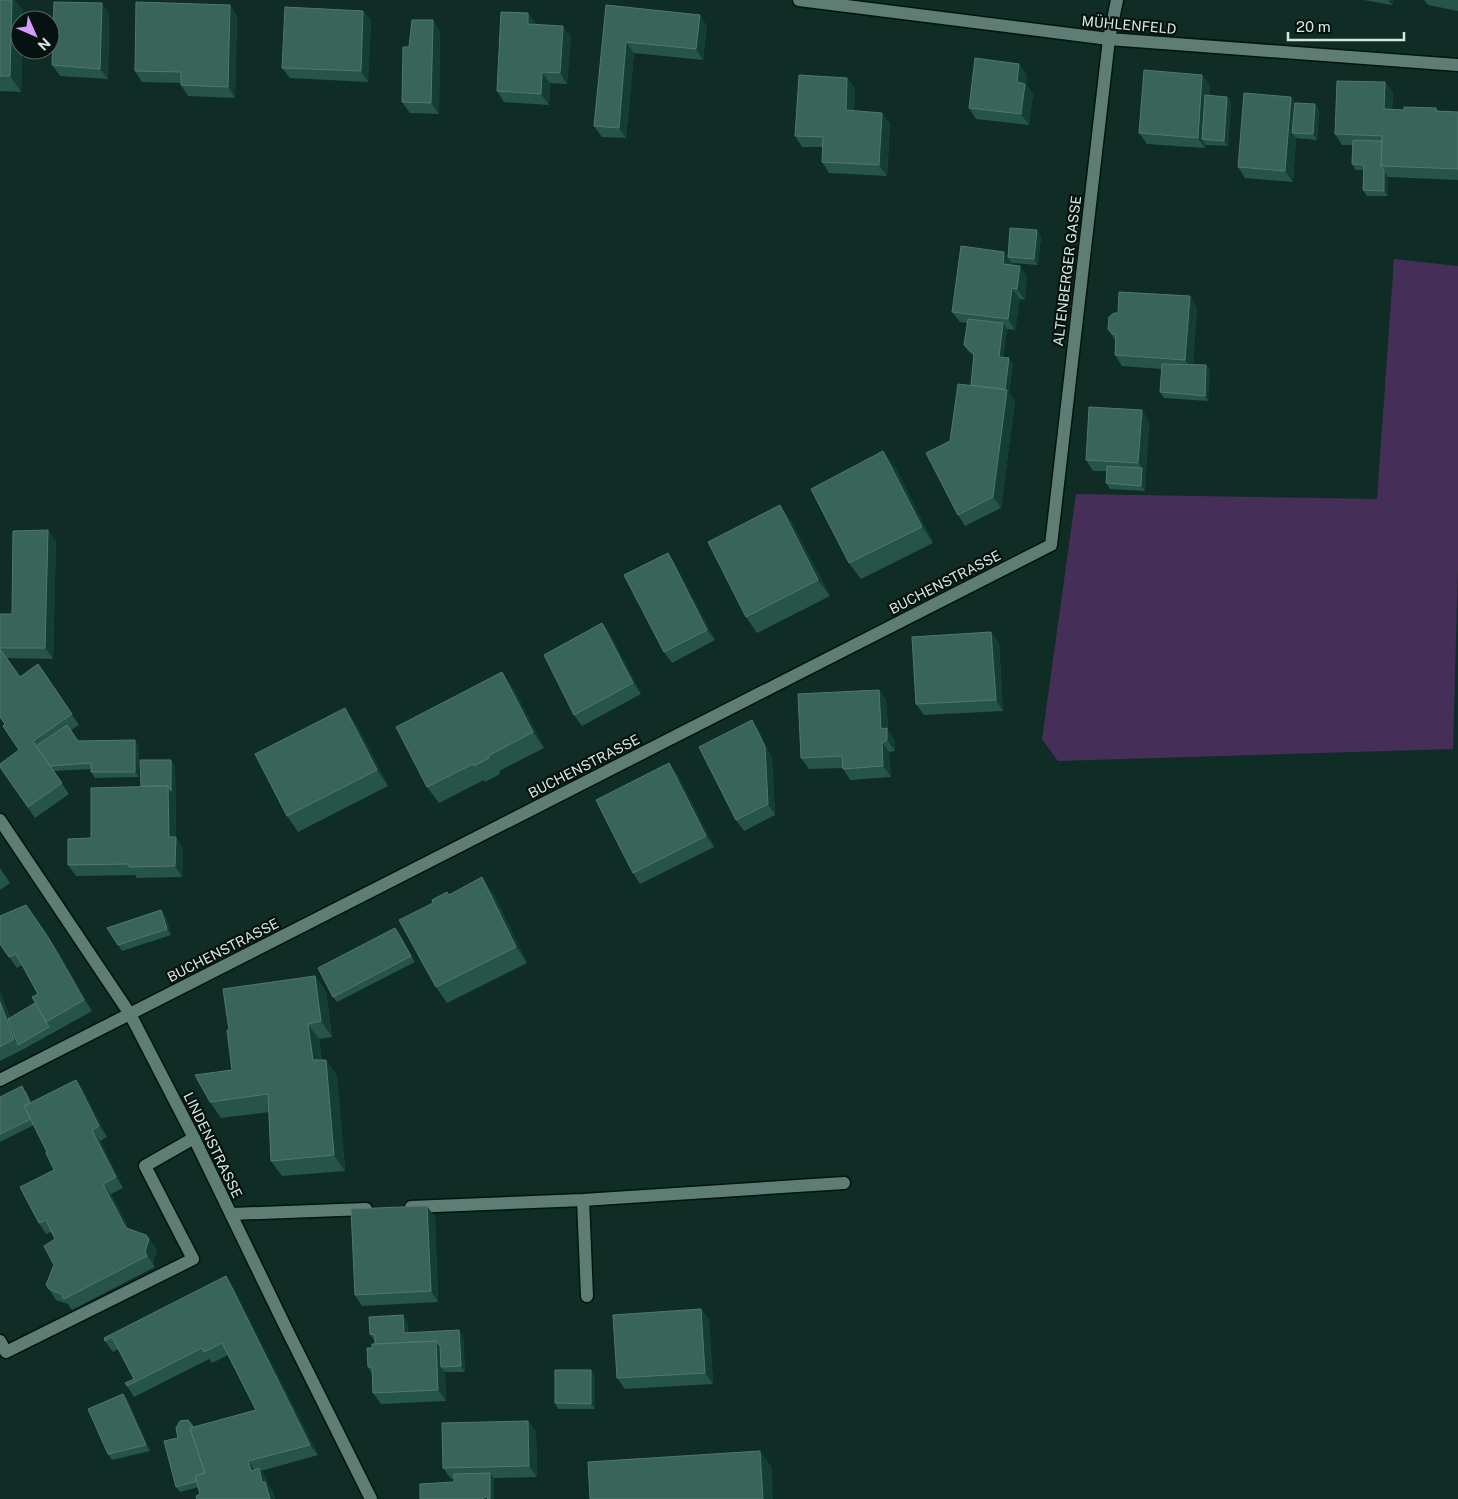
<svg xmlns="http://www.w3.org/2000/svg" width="1458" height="1499" font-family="'Public Sans',sans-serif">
<rect width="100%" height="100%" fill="#0f2d25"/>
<path fill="#452e57" d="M1394,259l64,7v301l-5,182 -395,12 -16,-22 34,-245 301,5z"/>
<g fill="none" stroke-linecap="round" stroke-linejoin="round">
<g stroke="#00150e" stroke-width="15">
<path id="service" d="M583,1200l4,96
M411,1207l172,-7 261,-17
M231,1214l135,-5
M0,1341l6,11 187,-93 -48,-93 49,-28"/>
</g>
<g stroke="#00150e" stroke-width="15">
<path id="minor" d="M799,0l310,39 349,26
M0,1080l1051,-535 58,-506 8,-39"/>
</g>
<g stroke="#00150e" stroke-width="15">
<path id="tertiary" d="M0,820l130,194 64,124 92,190 85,171"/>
</g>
<use href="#service" stroke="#5e7d74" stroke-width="12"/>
<use href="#minor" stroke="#5e7d74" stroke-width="12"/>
<use href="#tertiary" stroke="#5e7d74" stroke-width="12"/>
</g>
<path fill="#265448" d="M0,0l23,11v9h-3v30h2l-1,42 -21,-1z
M1364,0h29l-1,5z
M1424,0h34v11l-30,-6z
M230,5l7,11 -2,82 -47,-2 -7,-11v-2l-39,-1 -7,-11z
M606,5l101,21 -4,34 -69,-7 -8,85 -24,-1 -8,-11z
M363,11l8,10 -3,61 -78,-4 -8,-10z
M528,13l8,11 35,13 -4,47 -17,-1 -1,22 -45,-3 -7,-11z
M109,14l-1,65 -48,-3 -8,-11z
M440,31l-1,83 -29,-1 -8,-11z
M1019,64l8,11 -1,9 7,10 -4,31 -53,-6 -7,-11z
M1202,75l8,11 -1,10 18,1 4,6 -3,43 -22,-1 -1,3 -58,-4 -8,-11z
M847,78l8,11 -1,22 36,12 -3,53 -58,-3 -7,-11 1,-15h-21l-7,-11z
M1385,82l8,11 -1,16 12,1 32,-2 2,3 20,1v68l-70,-3v19h-21l-4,-6 1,-20h-8l-4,-6 1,-19h-11l-7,-11z
M1291,97l4,6 20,1 4,6 -2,30 -21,-2 -3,44 -48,-4 -7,-11z
M1037,230l4,6 -3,29 -26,-2v2l15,12 -2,23 -5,-1 -5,31 -8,-1 -4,29 10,6 -4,29 6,8 -14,107 -36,18 -7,-11 -8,-74 21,-56 3,-29 -6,-5 -4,-6 3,-22 -7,-1 -8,-10z
M1197,307l-4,57 13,1 4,5 -2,31 -44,-3 -4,-6 2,-23 -40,-3 -7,-11v-15l-7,-11z
M1149,421l-4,70 -35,-2 -4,-6 1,-12h-14l-7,-11z
M895,467l38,76 -72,36 -12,-16z
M791,521l39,75 -73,37 -11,-16z
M48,530l8,11 -3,118 -46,-1 13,19 18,-13 41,61 -8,5 7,11 61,5v31l-44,1 -4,-6v-3l-37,2 -14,-19 29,42 -34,24 -35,-51 19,-17 -14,-26 -5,-7v-103h12z
M668,553l7,11 40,76 -43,23 -8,-11z
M602,623l8,11 31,60 -59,32 -8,-11z
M991,632l8,11 4,68 -79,4 -8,-11z
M502,672l11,16 31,60 -45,23 1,3 -15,8 -1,-2 -45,23 -12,-16z
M879,690l7,10 2,31 6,8 1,12 -6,1 2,25 -41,3 -7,-12 -34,1 -8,-11z
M752,720l7,11 13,27 3,57 -31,16 -8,-11z
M356,724l32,62 -90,46 -11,-16z
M175,765l1,73 7,10 -1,29 -45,1 -2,-3 -59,1 -8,-11 23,-27 50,-52z
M677,774l37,73 -74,37 -7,-11z
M0,868l10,15 -10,7z
M493,893l34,70 -80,40 -11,-16 13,-93z
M165,915l6,20 -49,16 -15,-23z
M399,933l16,29 -78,40 -4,-5z
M0,944l56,4 36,63 -70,39 -22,11v-69l10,26 25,-15 3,-9 -16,-29 -5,3z
M315,976l11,16 6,45 -13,2 3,21h4l11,16 8,95 -63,5 -11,-15 -2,-49 -48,6 -11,-16 22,-32 -3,-40z
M76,1080l7,10 24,47 -7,4 23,47 -12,6 18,35 17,6 11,15 -4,13 2,4 -83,43 -4,-6 -12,-4 -7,-11 5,-24 1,-26 -4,-7 -5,2 -7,-11 15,-53 -7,-18 -13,-27 -34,17v-45l26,-6 5,11z
M435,1217l3,85 -76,4 -7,-11z
M226,1276l7,11 85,168 -57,16 6,8 1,6 5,7 2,7h-78l3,-5 -1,-7 -19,5 -4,-5 2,-49 15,-11 63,-17 -28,-55 -16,8 -3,-4 -75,38 -7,-11 7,-7 -16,-30 -5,3 -8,-11z
M701,1309l8,11 4,64 -88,5 -8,-11z
M407,1321l1,12 55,3 2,36h-20l1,29 -65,3 -8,-11 -1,-19 -4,-7 4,-19 3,-4v-4h-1l-4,-6z
M595,1376v33h-37l-3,-6z
M123,1394l4,5 23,52 -38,9 -4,-6z
M528,1421l8,11 1,45 -43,1 -40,4v-3h-3l-8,-11z"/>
<path fill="#153e33" d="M12,0h3l8,11v9h-3v30h2l-1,42 -11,-16z
M1388,0h5l-1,5z
M102,3l7,11 -1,65 -8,-10z
M230,5l7,11 -2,82 -7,-11z
M363,11l8,10 -3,61 -7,-11z
M528,13l8,11v11l-8,-11z
M700,15l7,11 -4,34 -7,-11z
M433,20l7,11 -1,83 -8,-11z
M563,26l8,11 -4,47 -7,-11z
M626,42l8,11 -8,85 -7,-10z
M1019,64l8,11 -1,9 7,10 -4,31 -8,-11 -4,-32z
M542,72l8,11 -1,22 -8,-11z
M1202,75l8,11 -4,53h-4l4,6 -1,3 -7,-10z
M847,78l8,11 -2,32 -7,-11z
M1385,82l8,11 -1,27 -8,-11z
M1227,97l4,6 -3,43 -4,-5z
M1291,97l8,11 -7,25 4,5 -3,44 -8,-11z
M1315,104l4,6 -2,30 -4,-6z
M882,113l8,10 -3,53 -8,-11z
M1384,171l4,6v19l-4,-5z
M1037,230l4,6 -3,29 -4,-6z
M1004,252l8,11 -2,12 -7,-11z
M1020,266l7,11 -2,23 -8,-11z
M1012,288l8,11 -5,31 -7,-11z
M1190,296l7,11 -4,64 -8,-11z
M1003,323l4,6 -4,34 -4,-6z
M1009,358l4,6 -4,29 6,8 -14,107 -8,-11z
M1206,365l4,5 -2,31 -3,-5z
M1142,410l7,11 -4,70 -4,-5 1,-18 -4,-5z
M883,451l12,16 38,76 -11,-16z
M780,505l11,16 39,75 -12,-16z
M48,530l8,11 -3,118 -8,-11z
M668,553l7,11 40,76 -8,-10z
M602,623l8,11 31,60 -8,-11z
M991,632l8,11 4,68 -7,-11z
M502,672l11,16 31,60 -11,-16z
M879,690l7,10 2,31 6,8 1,12 -8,-11 -6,-11z
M345,708l11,16 32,62 -11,-16z
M752,720l7,11 13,27 3,57 -7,-11z
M135,740l4,6v31l-4,-5z
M882,742l7,10 2,25 -8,-11z
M171,760l4,5 1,73 7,10 -1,29 -7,-11 -6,-29 -1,-51z
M669,763l8,11 37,73 -8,-11z
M482,877l11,16 34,70 -11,-16z
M26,905l30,43 36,63 -8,-11z
M161,910l4,5 6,20 -4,-6z
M395,928l4,5 16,29 -4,-6z
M315,976l11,16 6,45 -11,-16z
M0,992l19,52 -1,1 -4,-6 -14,-37z
M308,1024l11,15 5,37 -11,-16z
M326,1060l11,16 8,95 -11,-16z
M76,1080l7,10 24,47 -8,-11z
M92,1130l8,11 23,47 -7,-11z
M103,1184l8,10 23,45 -8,-11z
M427,1206l8,11 3,85 -7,-11z
M146,1235l11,15 -4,13 2,4 -10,-15z
M226,1276l7,11 85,168 -8,-10z
M701,1309l8,11 4,64 -8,-11z
M403,1315l4,6 1,18 -4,-6z
M459,1330l4,6 2,36 -4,-6z
M436,1341l8,11 -3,15 4,5 1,29 -8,-11z
M591,1370l4,6v33l-4,-5z
M123,1394l4,5 23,52 -4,-6z
M528,1421l8,11 1,45 -8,-11z
M760,1451l12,16 1,32h-10z
M248,1461l8,11 -5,-1z
M259,1468l8,11 1,6 5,7 2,7h-5l-8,-17z
M490,1473l4,5v21h-4z"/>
<path fill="#396459" stroke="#51786e" d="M0,0h12l-2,76h-10z
M54,2l48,1 -2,66 -48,-4z
M136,2l94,3 -2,82 -47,-2v-13l-46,-1z
M606,5l94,10 -4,34 -70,-7 -7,86 -25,-2z
M285,7l78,4 -2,60 -79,-3z
M501,12l27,1v11l35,2 -3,47 -18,-1 -1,22 -44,-3z
M412,20h21l-2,83 -29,-1 1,-55h6z
M975,58l44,6 -2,18 8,2 -4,30 -52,-6z
M1144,70l58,5 -4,63 -59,-5z
M799,75l48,3 -1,32 36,3 -3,52 -57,-3 1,-25 -28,-1z
M1337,81l48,1 -1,27 20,1v-3l32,1v3l22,1v57l-77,-3 1,-30 -47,-2z
M1244,93l47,4 -6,74 -47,-4z
M1205,95l22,2 -3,44 -22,-2z
M1295,103l20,1 -2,30 -21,-1z
M1353,140l29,1 -1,25 3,5v20l-21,-1 1,-25 -12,-1z
M1010,228l27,2 -3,29 -26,-2z
M961,246l43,6 -1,12 17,2 -3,23 -5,-1 -4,31 -56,-7z
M1119,292l71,4 -5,64 -70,-5 1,-21h-4l-4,-5 1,-12 5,-4h4z
M968,319l35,4 -4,34 10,1 -4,31 -34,-4 3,-31 -10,-9z
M1162,364l44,1 -1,31 -45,-4z
M958,384l49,6 -14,107 -35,18 -32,-62 24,-12z
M1089,407l53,3 -4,53 -52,-3z
M883,451l39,76 -73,36 -38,-74z
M1107,466l35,2 -1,18 -35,-3z
M780,505l38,75 -72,37 -38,-75z
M48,530l-3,118h-45v-34h12l1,-83z
M668,553l39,77 -43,22 -40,-77z
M602,623l31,60 -59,32 -30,-60z
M991,632l5,68 -80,4 -4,-67z
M0,649l20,28 18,-13 34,50 -39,27 29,42 -34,24 -28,-40v-3l19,-14 -16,-24 2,-2 -5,-7z
M502,672l31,60 -45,24 1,2 -15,8 -1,-2 -46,23 -31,-60z
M879,690l2,39 6,-1v12l-5,2 1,24 -40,3 -1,-13 -41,2 -3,-64z
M345,708l32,62 -90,46 -32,-62z
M752,720l13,27 3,57 -32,16 -37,-73z
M67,725l11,16 57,-1v32h-44v-9l-41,3 -14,-20z
M140,760h31v31l-3,-5h-27z
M669,763l37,73 -73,37 -37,-73z
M168,786l1,51h7l-1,29 -46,1v-3l-61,1v-26l23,-1v-50z
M482,877l34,70 -80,40 -37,-67 34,-17 -1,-3 15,-8 2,3z
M26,905l22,32 36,63 -38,22 -14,-25 6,-3 -22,-40 -7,3 -9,-13v-28z
M161,910l6,19 -49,16 -11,-17z
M395,928l16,28 -78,41 -15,-29z
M315,976l6,45 -13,3 5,36h13l8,95 -63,6 -3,-67 -58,8 -15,-27 37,-5 -5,-40h2l-6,-41z
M0,1002l14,37 -14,8z
M35,1003l14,24 -31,18 -10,-26z
M76,1080l23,46 -7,4 24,47 -13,7 23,44 20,7 3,4 -4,13 2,4 -83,43 -3,-5 -12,-5 -3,-4 8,-20 -10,-19 11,-7 -9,-19 -7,3 -19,-36 34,-17 -8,-17 1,-1 -23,-46z
M22,1086l8,17 -6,3 7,13 -31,15v-37z
M427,1206l4,85 -76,4 -4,-86z
M226,1276l84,169 -62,16 3,10 8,-3 3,14h3l5,17h-73l-1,-3 4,-2 -5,-18 10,-3 -15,-45 66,-18 -34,-67 -18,9 -2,-4 -75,38 -2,-3 9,-4 -22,-42 -7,4 -1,-3z
M701,1309l4,64 -88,5 -4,-63z
M403,1315l1,18 55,-3 2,36 -20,1 -1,-21 -4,-5 -61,3v-9l-5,-1 -1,-17z
M436,1341l2,49 -65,3 -1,-26h-4l-1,-19h5v-4z
M555,1370h36v34l-36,-1z
M123,1394l23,51 -38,9 -20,-45z
M188,1420l4,5 1,2 -3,1 15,45 -10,3 2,5 -21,6 -12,-46 14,-3 -2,-10 4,-7z
M528,1421l1,45 -86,2 -1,-45z
M760,1451l3,48h-173l-2,-37z
M490,1473v26h-2l-2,-2 -4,2h-62v-15l34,-2v-8z"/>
<g text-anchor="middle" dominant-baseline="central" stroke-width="4.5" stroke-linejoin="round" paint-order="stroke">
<g font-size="14" fill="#d5e6e0" stroke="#06120f">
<text transform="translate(1129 25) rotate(5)">MÜHLENFELD</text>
<text transform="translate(1067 271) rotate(-83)">ALTENBERGER GASSE</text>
<text transform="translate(945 582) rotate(-27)">BUCHENSTRASSE</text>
<text transform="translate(584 766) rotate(-27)">BUCHENSTRASSE</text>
<text transform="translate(223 950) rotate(-27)">BUCHENSTRASSE</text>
<text transform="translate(213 1145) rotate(64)">LINDENSTRASSE</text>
</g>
</g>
<g transform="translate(35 35) rotate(135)"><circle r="24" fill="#06120f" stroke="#596763"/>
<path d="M0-4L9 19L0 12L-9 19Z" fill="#d39cfd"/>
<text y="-8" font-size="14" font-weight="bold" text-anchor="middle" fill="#d5e6e0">N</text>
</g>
<path d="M1288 32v8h116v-8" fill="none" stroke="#d5e6e0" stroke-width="2.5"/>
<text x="1296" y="32" font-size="15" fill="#d5e6e0" stroke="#06120f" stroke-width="4" paint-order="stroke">20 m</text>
</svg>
